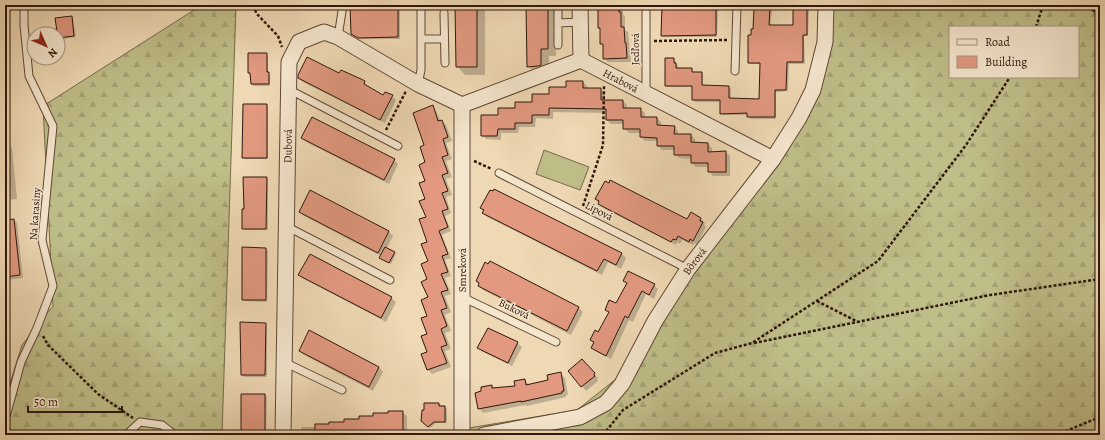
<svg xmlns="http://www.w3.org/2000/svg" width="1105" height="440" font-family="Alegreya,serif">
<defs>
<pattern id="forest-firs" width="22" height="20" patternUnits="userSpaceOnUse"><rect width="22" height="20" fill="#bfbe89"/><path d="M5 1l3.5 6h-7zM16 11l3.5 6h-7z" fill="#a4a375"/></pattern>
</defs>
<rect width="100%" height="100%" fill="#efd9b4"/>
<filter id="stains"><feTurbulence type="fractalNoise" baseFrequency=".005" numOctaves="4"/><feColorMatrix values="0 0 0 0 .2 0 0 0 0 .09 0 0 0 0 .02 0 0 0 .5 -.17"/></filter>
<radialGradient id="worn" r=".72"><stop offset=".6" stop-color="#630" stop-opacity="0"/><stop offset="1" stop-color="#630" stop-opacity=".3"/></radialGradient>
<path fill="#bfbe89" stroke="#776a4a" d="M544,150l45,17 -9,23 -44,-16z"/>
<path fill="url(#forest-firs)" stroke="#776a4a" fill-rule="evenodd" d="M202,5h34l-14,430h-217v-36l17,-54 31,-39 -10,-200z
M824,5h276v430h-673l150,-25 39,-31 189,-270zM950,27h128v50h-128z"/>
<path fill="#0003" d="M351,5h49v34h-40l-6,-3 -2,-2z
M456,5h29v70h-20l-8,-9z
M527,5h28l1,51h-7v17l-13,1 -8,-8z
M597,5h26v9l2,3v13l3,2 3,30h-23l-4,-4v-13l-3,-2v-13l-2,-2v-14l-2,-3z
M663,5h56v5h-1l-1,27h-53l-2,-2z
M807,8l2,2 -1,26h-4l1,28h-16l-1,27 -12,1v27h-26l-2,-4h-25l-2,-2v-11h-26l-2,-2v-13h-25l-2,-1 8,-27 4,7v3h14l2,4h7l2,2v11l26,1 2,2v10l29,1 1,-36h-10l-2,-2 5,-32 1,-21h15l2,2 -2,15h24z
M71,17l2,2 3,18 -14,2 1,2h-5v-7h-16v-4l15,-2z
M266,54l2,2v17l2,2v11h-17l-1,-2 -1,-10 -2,-1z
M340,74l24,8 4,5 15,9h9l4,4 -11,23 -82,-41 -4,-4z
M583,82l4,4v3h13l5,4v8h18l4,4v4h13l5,4v5h12l4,4v4l13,1 4,4v4h13l4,4v4l13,1 4,4v4h13l5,4v20h-17l-4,-5v-4h-13l-4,-4v-4l-13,-1 -4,-4v-4h-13l-4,-4v-5h-13l-4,-4v-4h-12l-5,-5v-4h-13l-4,-4v-7l-54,-1v7l-17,-1 -1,9h-16l-1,6h-17v7l-15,-1 -4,-4 17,-19z
M5,105l2,2 1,12h-3z
M267,105l1,2v52h-23l-2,-2z
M432,107l4,4 5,11 1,-1 4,4 6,16 -6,2 6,16 -6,2 6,16 -6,2 6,16 -6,2 5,16 -6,3 6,15 -9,4 9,23 -6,2 6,16 -6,2 6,16 -6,2 6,16 -6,3 6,16 -6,2 6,16 -6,2 6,16 -19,7 -4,-4 -6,-15 6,-2 1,-19v-72l-3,-63 1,-36 -2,-17z
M302,138l92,22 4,4 -9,20 -83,-42z
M8,144l4,4 5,51 -11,1 2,1 2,19h4l3,3 6,55 -18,2v-135z
M266,178l2,2v50h-23l-2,-2 2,-18z
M495,190l127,64 4,4 -5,11 -13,-7 -6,13 -115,-58 -4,-4 1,-2 -3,-3z
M310,192l79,40 4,4 -6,12 9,6 -5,10 -9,-5 -1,-3 -77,-40 -4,-4z
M597,199l101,26 3,-6 4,4 -1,2 2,2 -9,17 -3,-1 -1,2 -11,-5 -2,4 -3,-2 -1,3 -73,-37z
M266,249l2,2 -1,51 -22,-1 -2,-1z
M490,263l89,45 4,4 -12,23 -88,-45 -4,-4 1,-2 -3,-3z
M300,275l91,23 5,4 -10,20 -82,-43z
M624,280l30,5 4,4 -4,10 -8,-5 -13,28 -4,-2 -18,39 -14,-7 -4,-4 2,-4 -4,-4 8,-7 10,-20 -3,-4 11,-4 11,-21z
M265,324l2,2v51h-23l-2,-2z
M517,343l5,4 -10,19 -29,-14 -4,-4z
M300,351l79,16 4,5 -10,19 -69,-36z
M586,365l12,13 -1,1 1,2 -12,10 -17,-20z
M560,373l5,5 3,17h-2v2l-39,9 -1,-1 -43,8 -4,-5 12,-22 3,3 22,-2 9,-7 4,5 20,-4z
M265,395l2,2 -1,38h-24z
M425,404h14l6,3 2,2v14h-11l-6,5 -8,-8z
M402,412l5,4v19h-106v-8h15l14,-2z"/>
<path fill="#e29980" stroke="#2f170c" d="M350,5h48v32l-40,1 -7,-4z
M455,5h22v62h-21z
M526,5h22v44h-7v16l-3,1 -11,1z
M598,5h21v7h2v15h3l1,16h1l1,15 -24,1v-15h-3v-16h-2z
M662,5h54v30l-55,1z
M793,7h14v28h-4v27h-16l-1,28h-11v27h-28v-4l-27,1v-14h-28v-14h-27v-28h9v5h2v5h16v4h10v13l27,1v12l30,1 1,-36h-12v-28h3v-6h2l1,-21h16l-1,17h24z
M72,16l2,20 -16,2 -3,-20z
M248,53h19v19h2v12h-18l-1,-11h-2z
M307,57l32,16 2,-3 20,9 4,2 -1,3 19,11 2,-3 8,3 -13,25 -82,-42v-3z
M566,81h17v7h18v12h22v8h18v9h16v8l18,1 -1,8h17v8l17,1v9l18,-1v21h-18v-9h-17v-8h-17v-9h-17v-8l-17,-1v-8h-17v-9h-17v-11l-57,-1v7h-17v8h-17v6h-17l-1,7h-16v-21h17v-7h17v-6h17v-8h17v-7h17z
M243,104h24v54h-25z
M433,105l5,16 4,-1 6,17 -5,2 5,16 -6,2 6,16 -6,2 6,16 -6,2 6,16 -6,2 6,16 -9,4 9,23 -6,2 6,16 -7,2 7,16 -7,2 6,16 -6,2 6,16 -6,3 6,16 -6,2 6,16 -20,7 -6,-16 6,-2 -6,-16 6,-2 -6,-16 6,-2 -6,-16 7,-3 -7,-15 6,-3 -6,-15 7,-3 -7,-17 6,-2 -8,-23 7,-2 -7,-16 6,-2 -6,-16 6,-2 -6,-16 6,-3 -5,-15 4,-2 -11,-32z
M312,117l83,42 -11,21 -83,-42z
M243,177h24l-1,52h-24v-20h2z
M610,180l77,39 4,-7 10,6 -1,3 3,1 -10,19 -3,-2 -1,3 -11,-6 -2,4 -3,-1 -2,3 -73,-38 1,-3 -4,-2 10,-18 4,2z
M494,189l128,64 -6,12 -12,-6 -7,12 -115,-58 2,-3 -4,-2 10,-18 3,1z
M310,190l79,41 -11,22 -79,-41z
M14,219l6,56 -15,2v-57z
M242,247l24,1v52h-24z
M385,247l10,5 -6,11 -10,-5z
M310,254l82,43 -11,21 -83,-43z
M490,261l89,46 -12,24 -89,-45 1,-3 -3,-2 9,-19 3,2z
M628,271l27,13 -6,11 -7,-4 -14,27 -3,-2 -19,40 -15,-8 3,-6 -4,-2 5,-10 3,2 11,-20 -4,-2 4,-10 7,3 11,-20 -4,-2z
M240,322l26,1 -1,52h-24z
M488,328l30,14 -10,21 -31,-15z
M309,330l70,37 -10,20 -70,-36z
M582,359l13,14 -1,2 1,1 -14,11 -13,-16z
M561,372l3,19h-2v2l-41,9v-1l-43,8 -3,-16 6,-2v-4l11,-2v3l23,-2 -1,-5 11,-2 1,6 22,-5 -1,-5z
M241,394h24v41h-24z
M424,403h15v3h6v16h-11l-6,5 -7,-6 1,-11h2z
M388,411h15v21h-14v2l-15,1h-59v-11h14v-2h15v-3h15v-3h14v-3h15z"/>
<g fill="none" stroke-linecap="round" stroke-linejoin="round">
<g stroke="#5f4836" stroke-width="9">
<path id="lane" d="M444,5v4
M558,5v40
M444,13l1,50
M558,23l22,-1
M338,37l5,-32
M421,39h23
M735,71l2,-66
M418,84l3,-14v-65
M288,89l110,57
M646,93v-88
M499,173l189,96
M286,226l104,54
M462,297l94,45
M284,362l58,28
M5,420l16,-58 16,-34 16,-42 -11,-46 11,-114 -24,-50 -5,-51v-20
M126,435l14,-13 22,3 13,10"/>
</g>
<g stroke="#5f4836" stroke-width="17">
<g id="street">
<path d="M580,5l1,55"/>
<path id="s1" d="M462,105l119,-45 192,99"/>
<path id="s2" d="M283,435l6,-373 10,-20 25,-10 14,5 80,47 44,21"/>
<path d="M462,435v-330"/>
<path id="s3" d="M484,435l96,-18 26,-14 16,-19 33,-63 33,-52 85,-110 26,-41 14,-28 12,-48 1,-37"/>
</g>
</g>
<path stroke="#2f170c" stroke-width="2.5" stroke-dasharray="3 2" stroke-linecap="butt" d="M254,5l2,8 22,23 4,11
M1090,5l10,16
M1036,27l7,-22
M654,41l73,-1
M386,130l20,-39
M474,161l18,8
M583,206l20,-61 1,-59
M817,301l41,21
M43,336l5,9 50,49 35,24
M754,343l236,-48 110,-16
M603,435l20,-25 92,-57 37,-10 126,-82 88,-116 44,-68
M1056,435l44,-18"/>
<use href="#lane" stroke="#f5e6ce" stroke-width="7"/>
<use href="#street" stroke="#f5e6ce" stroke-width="15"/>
</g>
<g text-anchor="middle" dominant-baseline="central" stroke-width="3" stroke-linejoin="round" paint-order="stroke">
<g font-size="11" fill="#2f170c" stroke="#f5e6ce">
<text transform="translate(635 49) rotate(-90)">Jedľová</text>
<text stroke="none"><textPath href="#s1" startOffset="172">Hrabová</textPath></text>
<text stroke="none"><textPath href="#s2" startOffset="289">Dubová</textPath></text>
<text transform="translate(599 211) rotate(27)">Lipová</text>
<text transform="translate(35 214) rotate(-86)">Na karasiny</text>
<text stroke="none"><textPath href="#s3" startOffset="295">Bôrová</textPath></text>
<text transform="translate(462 270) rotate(-90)">Smreková</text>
<text transform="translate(514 309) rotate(26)">Buková</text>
</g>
</g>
<rect width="1105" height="440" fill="none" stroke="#efd9b4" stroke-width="20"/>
<rect x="6" y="6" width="1093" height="428" fill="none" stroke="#2f170c" stroke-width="2"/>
<rect x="10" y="10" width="1085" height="420" fill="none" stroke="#2f170c"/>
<rect x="949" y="26" width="130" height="52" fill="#f5e6ce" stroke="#a69380"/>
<rect x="957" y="39" width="20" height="6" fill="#f5e6ce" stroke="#a69380"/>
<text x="985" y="46" font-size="12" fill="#2f170c">Road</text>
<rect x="957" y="56" width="20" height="12" fill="#e29980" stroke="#a69380"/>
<text x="985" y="66" font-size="12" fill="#2f170c">Building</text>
<g transform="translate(46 46) rotate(135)"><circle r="19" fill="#f5e6ce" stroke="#a69380"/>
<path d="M0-3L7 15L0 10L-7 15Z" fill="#8f2418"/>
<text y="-6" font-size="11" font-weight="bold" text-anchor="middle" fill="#2f170c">N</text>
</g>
<path d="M28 406v6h94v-6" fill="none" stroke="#2f170c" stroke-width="2"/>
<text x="34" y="406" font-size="12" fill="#2f170c" stroke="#f5e6ce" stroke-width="3" paint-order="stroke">50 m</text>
<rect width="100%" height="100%" filter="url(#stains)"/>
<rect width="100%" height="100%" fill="url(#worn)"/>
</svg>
